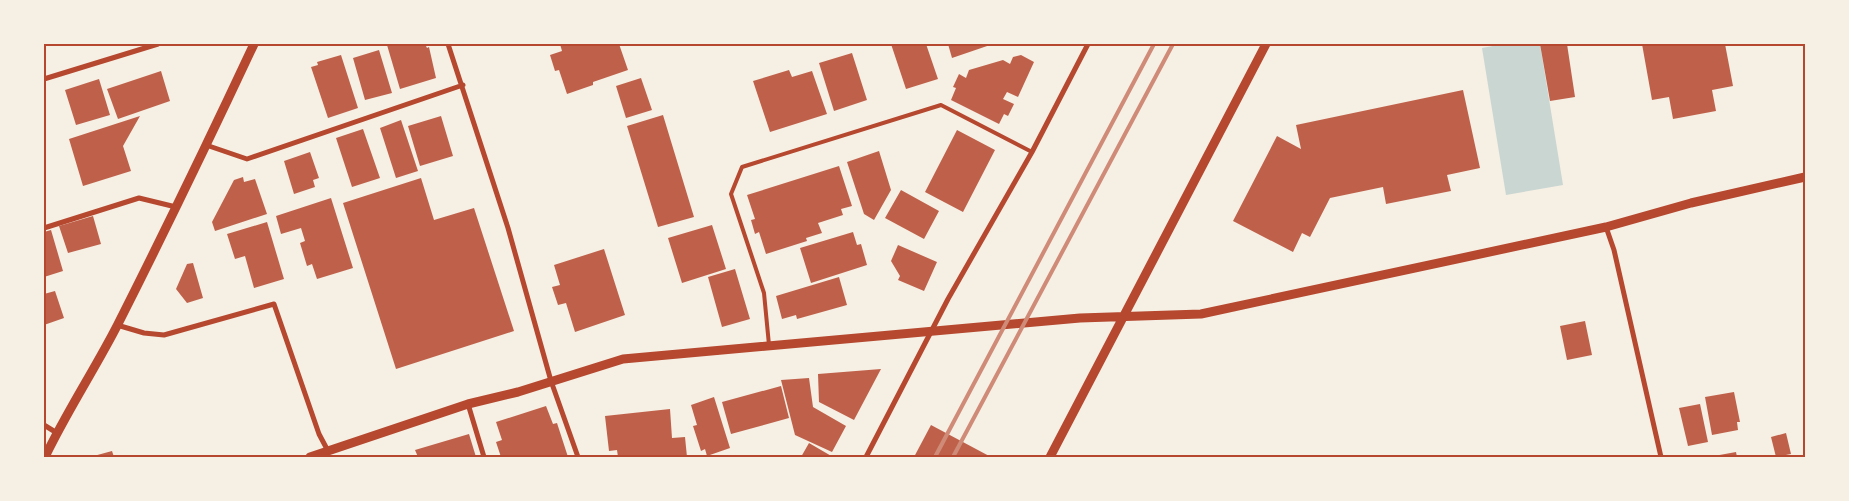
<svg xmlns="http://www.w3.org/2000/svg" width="1849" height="501" font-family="'Public Sans',sans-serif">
<rect width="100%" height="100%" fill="#f6efe4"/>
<path fill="#c9d6d2" d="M1504,44h36l23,141 -57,10 -24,-147z"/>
<path fill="#bf614a" d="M392,44h33l2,4 2,-1 7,31 -36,11 -13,-44z
M560,44h33v1l5,-1h21l9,26 -35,12v3l-26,9 -8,-24 -4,1 -5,-16 12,-4z
M891,44h35l12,35 -32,10z
M948,44h45l-41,14z
M1540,44h27l8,53 -25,4z
M1642,44h83l8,42 -21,4 4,21 -43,8 -4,-22 -17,3z
M379,50l13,43 -27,7 -12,-42z
M852,53l15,47 -33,11 -15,-48z
M341,55l17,53 -30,10 -17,-51 7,-2 -1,-3z
M1021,55l13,7 -16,35 -11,-5 -4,7 11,5 -6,12 -4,-2 -5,10 -48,-24 5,-12 -3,-1 6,-13 7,4 3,-8 34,-10 7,4 3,-7z
M789,70l3,7 20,-6 15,43 -57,18 -17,-51z
M161,71l9,30 -52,18 -11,-30z
M641,78l11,32 -26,8 -10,-32z
M99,79l11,36 -34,10 -11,-35z
M1463,90l17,78 -33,7 4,16 -65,13 -3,-17 -53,11 -20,39 -8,-4 -9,19 -60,-31 44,-85 24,13 -5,-24z
M663,115l31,102 -36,10 -31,-101z
M140,116l-17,30 8,25 -48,15 -14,-47z
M441,116l12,40 -33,10 -12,-40z
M401,120l17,51 -22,7 -16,-50z
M363,129l17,49 -28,9 -16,-49z
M957,130l38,20 -32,62 -38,-20z
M879,151l12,39 -17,30 -10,-6 -17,-52z
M310,152l9,26 -6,2 2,7 -21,7 -10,-33z
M839,166l13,40 -11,3 2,6 -25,8 4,10 -16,5 1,3 -41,13 -7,-22 -4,2 -4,-14 4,-1 -8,-24z
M243,177l1,5 11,-3 12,35 -52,17 -3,-9 22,-42z
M421,178l13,42 40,-12 40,123 -118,38 -53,-166z
M901,190l38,21 -15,28 -39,-21z
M331,198l22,70 -36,11 -5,-15 -5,2 -7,-23 5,-2 -4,-13 -20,6 -5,-18z
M93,216l8,28 -33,9 -9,-27z
M267,222l17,57 -30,9 -9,-32 -10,3 -8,-25z
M712,225l14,44 -44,14 -14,-45z
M51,230l12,41 -19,6v-45z
M853,232l4,13 4,-1 6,21 -56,18 -11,-35z
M898,245l39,17 -13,29 -26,-11 2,-4 -9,-15z
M604,249l21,66 -50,17 -9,-29 -8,2 -6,-18 8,-2 -6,-20z
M193,263l10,35 -16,5 -11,-14 11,-25z
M735,269l15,50 -28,8 -14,-50z
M839,277l8,28 -50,14 -1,-4 -14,4 -6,-23z
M55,291l9,27 -20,7v-31z
M1585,321l7,34 -25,5 -7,-34z
M881,369l-27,51 -35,-18 -1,-28z
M809,378l4,29 33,19 -14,26 -37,-17 -14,-55z
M781,386l8,32 -58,16 -9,-32z
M1734,392l6,30h-3l1,8 -26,5 -7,-38z
M714,397l16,51 -23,8 -2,-7 -4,2 -8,-25 4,-1 -6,-20z
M1700,404l8,38 -20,4 -9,-38z
M546,406l7,18 4,-1 11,34h-67l-5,-15 6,-2 -6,-18z
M670,409l2,29 13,-1 2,20h-69l-1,-7 -8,1 -4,-35z
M931,425l60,32h-77z
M1786,433l5,21 -15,3 -5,-20z
M469,434l7,23h-58l-3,-7z
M809,443l24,14h-32z
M112,451l2,6h-24z
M1736,452l1,5h-23v-1z"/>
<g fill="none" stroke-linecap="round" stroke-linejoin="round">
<path stroke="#b5482f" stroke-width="4" d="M769,345l-5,-52 -33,-99 11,-27 199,-62 91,47"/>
<path stroke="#b5482f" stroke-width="5" d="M448,44l60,184 43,153 27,76
M44,79l114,-35
M206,145l41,14 216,-74
M1606,227l8,23 47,207
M44,228l95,-30 37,9
M117,325l27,8 20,2 110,-31 45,130 9,17
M468,404l16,53
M44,425l13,8
M866,457l82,-158 84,-147 56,-108"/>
<path stroke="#b5482f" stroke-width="9" d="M45,457c22,-46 50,-88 73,-133 47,-93 92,-186 136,-280
M310,457l158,-53 50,-12 105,-33 457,-41 121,-4 405,-87 85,-24 114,-26
M1050,457l216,-413"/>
<path stroke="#cf8b77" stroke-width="4" d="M935,457l219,-413
M953,457l220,-413"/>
</g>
<rect width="1849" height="501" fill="none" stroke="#f6efe4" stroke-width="90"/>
<rect x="45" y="45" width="1759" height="411" fill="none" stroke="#b5482f" stroke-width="2"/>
</svg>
